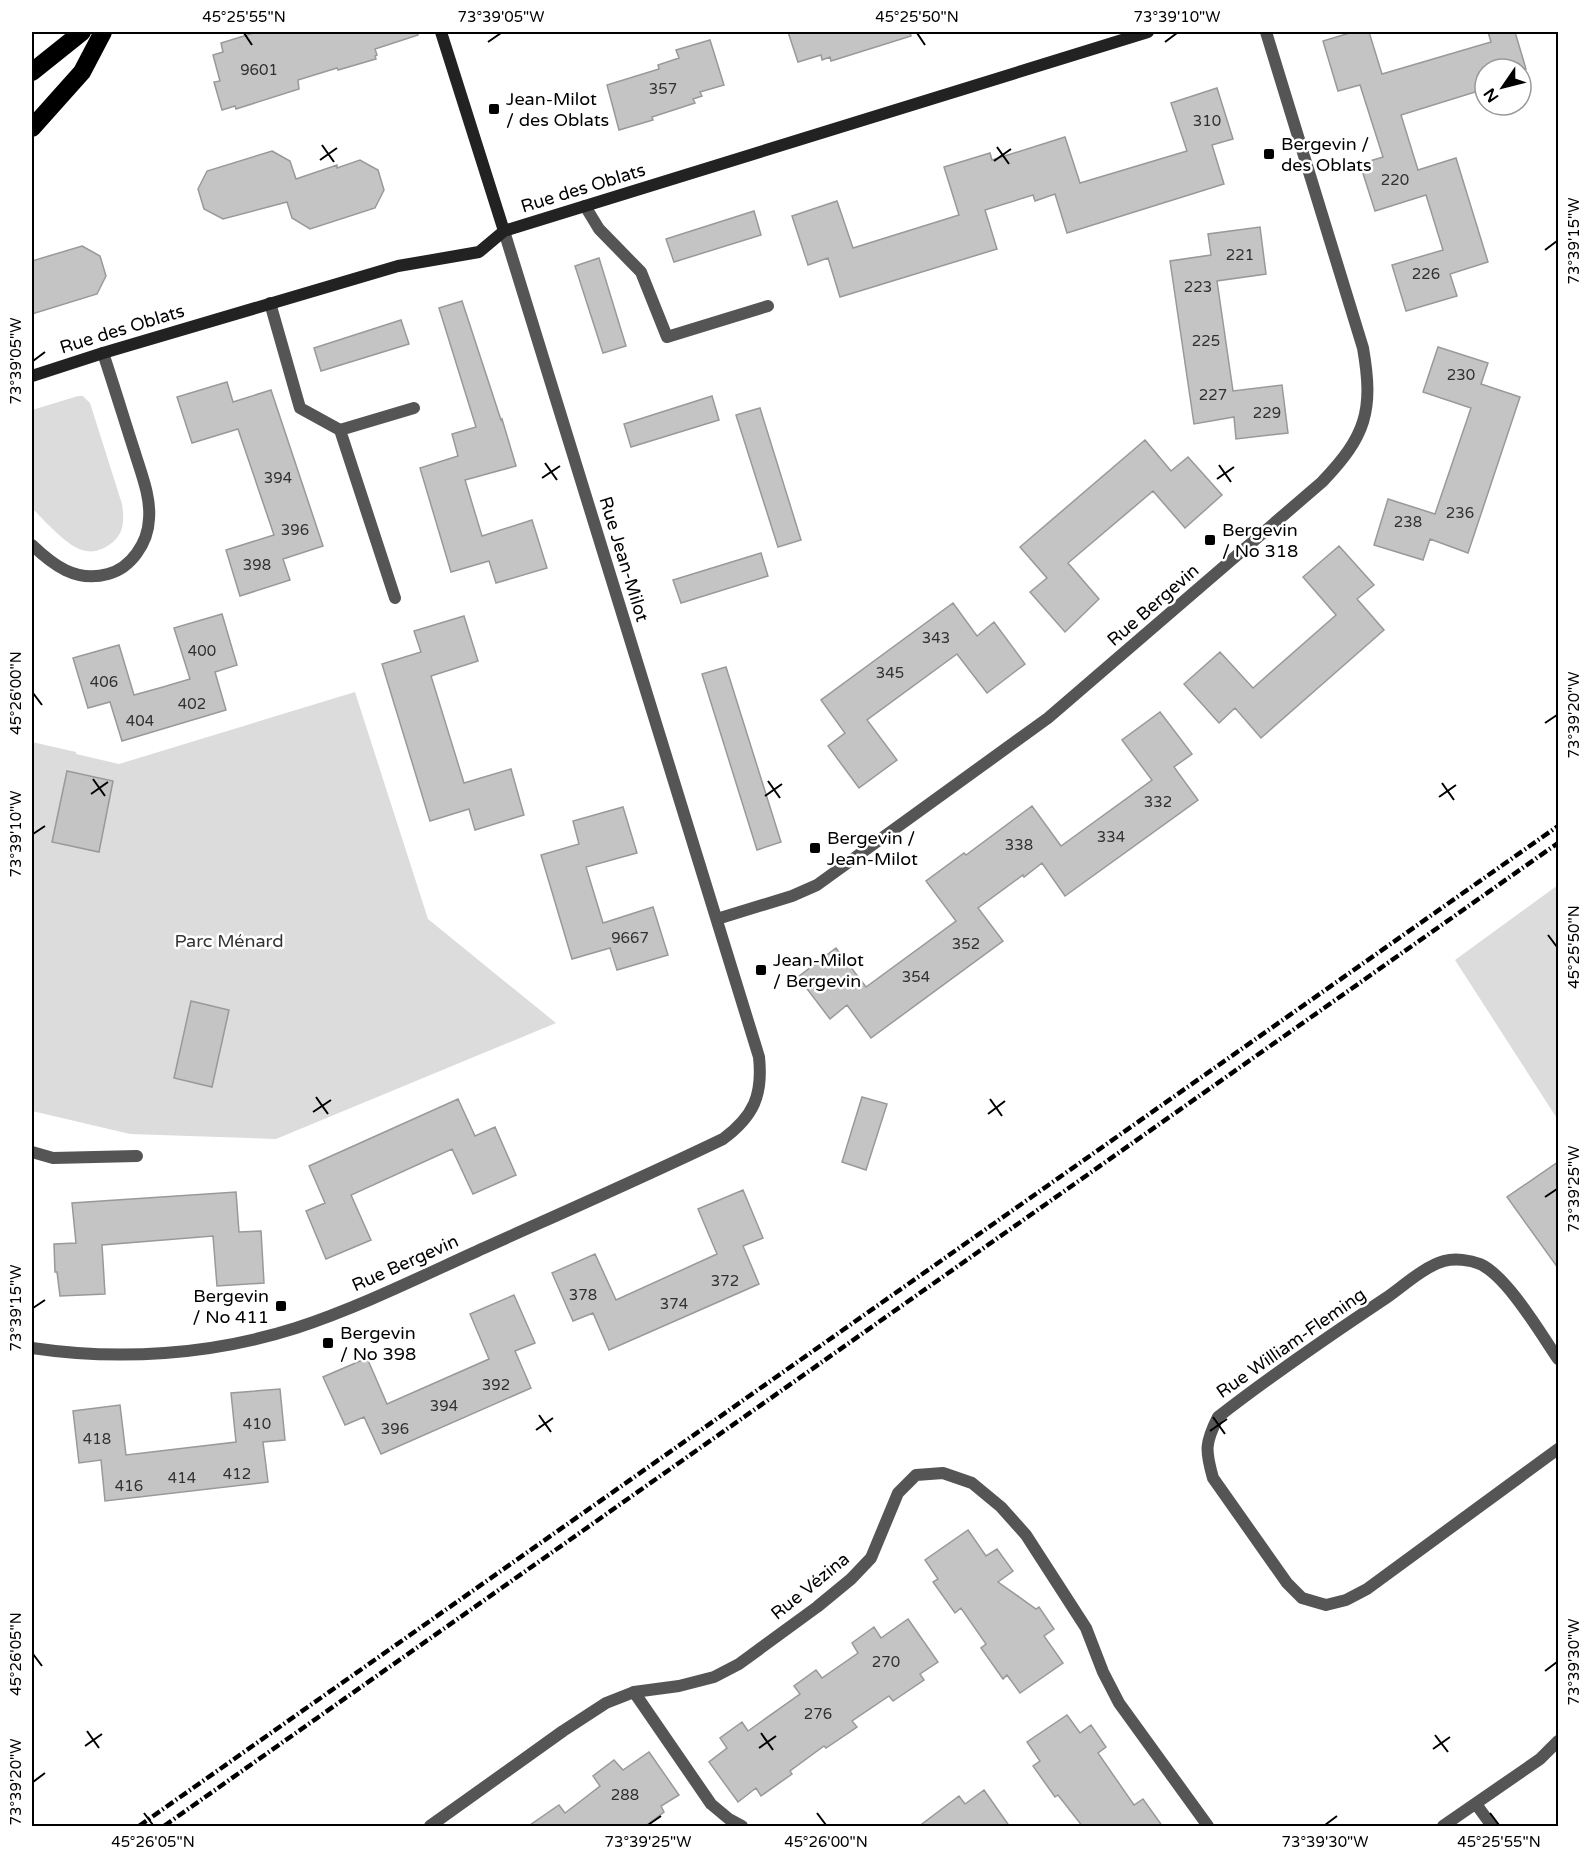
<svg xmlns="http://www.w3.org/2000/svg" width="1590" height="1858" font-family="'Varela Round',sans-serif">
<rect width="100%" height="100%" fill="#fff"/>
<path fill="#dcdcdc" d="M78,396h5l7,7 32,101c2,14 3,28 -9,38 -7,6 -18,11 -27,9 -17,-2 -42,-31 -54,-43v-98z
M355,692l73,227 128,104 -280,116 -146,-5 -98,-23v-369l44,10v2l43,10z
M1558,885v235l-103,-160z"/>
<path fill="#c4c4c4" stroke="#999" stroke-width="1.5" d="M257,32h160l1,3 -43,14 2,6 -2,1 1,3 -38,11 -1,-2 -39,12 1,9 -63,20 -1,-3 -13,4 -8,-28 6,-1 -7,-26 10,-3 -2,-9z
M788,32h122l1,4 -80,25 -1,-4 -8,3 -1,-5 -23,7z
M1353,32h16l13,42 109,-32 -3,-10h27l11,37h-41v20l-84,26 17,55 38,-12 32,104 -38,12 7,22 -51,15 -14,-46 51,-15 -17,-55 -51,16 -15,-47 23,-7 -23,-72 -22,6 -15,-50z
M710,40l14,45 -24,7 2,4 -9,3 2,4 -43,14 1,3 -34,10 -12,-45 52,-16 -1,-4 21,-7 -3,-8z
M1217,88l16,51 -21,6 12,39 -157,49 -12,-39 -20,7 -2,-6 -48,15 12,39 -157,48 -12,-39 -20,7 -16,-49 45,-15 16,47 106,-33 -15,-48 46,-14 2,7 73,-23 15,46 107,-32 -16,-48z
M272,151l18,10 6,18 41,-14v3l23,-8 18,10 6,20 -9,18 -65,21 -18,-11 -5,-16 -64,17 -19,-10 -6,-20 9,-18z
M754,211l7,24 -87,27 -8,-23z
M1260,227l6,47 -49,7 16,110 49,-6 6,48 -52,6 -2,-22 -40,7 -24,-163 41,-6 -3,-21z
M82,246l18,10 6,20 -9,18 -65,20v-53z
M599,258l27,88 -23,7 -28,-87z
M462,301l39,119 1,-1 14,47 -51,14 17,56 50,-16 15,48 -51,15 -7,-22 -38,11 -31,-104 38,-12 -6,-22 24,-7 -37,-119z
M401,320l8,24 -88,27 -7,-23z
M1438,347l50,16 -7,21 39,13 -52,156 -38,-14 -7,21 -49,-15 14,-46 47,15 36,-106 -48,-16z
M227,382l6,20 38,-12 52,156 -40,13 7,21 -50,16 -14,-46 48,-15 -36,-106 -46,14 -15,-46z
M712,396l7,24 -88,27 -7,-23z
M760,408l41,132 -23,7 -42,-132z
M1145,440l26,31 17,-14 34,38 -37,33 -32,-37 -85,72 31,36 -34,33 -35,-40 17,-14 -27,-31z
M1339,546l35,39 -17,14 27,31 -123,108 -26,-30 -16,15 -35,-39 36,-32 33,36 83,-73 -33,-38z
M761,553l7,23 -87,27 -8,-23z
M953,603l24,33 17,-14 31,42 -38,29 -30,-39 -90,66 30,40 -38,28 -31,-42 17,-13 -24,-33z
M222,614l15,51 -22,7 11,38 -104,31 -12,-39 -22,6 -15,-50 46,-13 15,50 29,-8 27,-8 -16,-51z
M464,616l14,45 -47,15 33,107 47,-14 13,46 -49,15 -6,-21 -39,12 -48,-157 39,-12 -7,-21z
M726,667l55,175 -24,8 -55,-176z
M1160,712l32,42 -18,13 24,33 -133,96 -23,-33 -18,14 -1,-2 -45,33 25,33 -132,97 -24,-33 -17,14 -32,-42 38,-29 30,39 90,-66 -30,-40 38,-28 2,2 66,-49 29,40 91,-66 -30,-40z
M67,771l46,10 -14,71 -47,-10z
M623,807l14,46 -51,14 17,56 50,-16 15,48 -51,15 -7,-22 -38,11 -31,-104 38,-11 -6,-23z
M191,1001l38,9 -17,77 -38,-9z
M862,1097l25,7 -21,66 -24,-8z
M458,1099l17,37 20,-9 21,48 -43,19 -21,-45 -101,46 20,45 -45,19 -20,-48 19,-8 -16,-37z
M1558,1162v106l-51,-71z
M743,1190l20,48 -20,8 16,38 -150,66 -16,-37 -20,8 -21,-48 43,-19 21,46 101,-46 -19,-45z
M236,1192l3,40 22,-1 3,52 -47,3 -4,-50 -111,9 3,49 -45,2 -3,-24h-2l-1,-28 22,-1 -4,-40z
M514,1295l21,48 -20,8 16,37 -150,66 -17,-37 -19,8 -22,-48 44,-19 20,46 102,-45 -19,-45z
M280,1389l5,51 -22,2 5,40 -163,19 -4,-41 -22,3 -6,-52 47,-6 6,50 110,-13 -5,-49z
M968,1530l18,26 11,-7 16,22 -15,11 38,27 3,-2 15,22 -10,7 19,27 -43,30 -13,-18 -4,4 -22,-31 5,-4 -25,-36 -6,5 -22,-31 5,-3 -13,-19z
M908,1619l30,43 -18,12 4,6 -31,21 -4,-5 -37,25 5,6 -31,21 -2,-2 -34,25 2,3 -31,22 -5,-8 -18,14 -29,-40 18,-14 -7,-10 22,-16 6,9 52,-37 -6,-8 22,-16 6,8 36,-25 -6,-10 22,-16 7,11z
M1067,1715l13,18 11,-8 15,22 -8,6 36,52 9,-6 20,28h-80l-25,-32 -3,2 -22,-31 7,-5 -13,-19z
M649,1752l30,43 -18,11 3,6 -20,15h-117l32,-22 6,8 17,-13 18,-14 -7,-10 21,-16 9,10z
M984,1790l26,37h-92l41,-31 6,8z"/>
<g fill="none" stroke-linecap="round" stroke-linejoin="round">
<path stroke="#555" stroke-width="12" d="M585,206l14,23 42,43 26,65 101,-31
M270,303l30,105 40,22 74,-22
M340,430l55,168
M32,1152l21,6 84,-2
M634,1692l77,112 18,15 13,7"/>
<path stroke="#555" stroke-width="12" d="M32,545c21,20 44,38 76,29 23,-6 40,-31 41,-55 2,-22 -8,-46 -14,-66 -11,-34 -21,-67 -32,-100
M717,919l75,-23 25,-11 231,-167 274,-236c44,-46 52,-71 41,-134l-97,-316
M32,1348c87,13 179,7 264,-20 64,-21 126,-52 188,-80 80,-36 160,-71 239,-109 31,-23 40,-44 36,-82l-255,-826
M1558,1359c-17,-25 -51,-83 -78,-95 -10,-4 -25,-6 -36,-3 -19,5 -42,26 -58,37 -57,38 -114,77 -168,119 -13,26 -13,33 -5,61l74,105 15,15 24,7 20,-5 21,-11 191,-140
M1476,1804l16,22
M430,1826l133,-95 43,-28 28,-11 45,-6 35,-9 25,-13 78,-57 34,-28 20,-21 27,-65 18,-18 27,-2 29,10 29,24 25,28 60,93 17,44 16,31 89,123
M1443,1826l97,-67 18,-18"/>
<path stroke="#222" stroke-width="12" d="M441,32l63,199
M32,376l71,-23 295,-87 81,-14 25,-21 644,-199"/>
<path stroke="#000" stroke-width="18" d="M32,72l50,-40
M32,128l50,-56 21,-40"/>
<path stroke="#000" stroke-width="4.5" stroke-dasharray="9 3 1.5 3" stroke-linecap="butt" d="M139,1826l1419,-1000
M164,1826l1394,-983"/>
</g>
<path fill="none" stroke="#000" stroke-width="2" d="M244,33l8,12M917,33l8,12M488,42l13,-9M1165,42l12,-9M322,145l12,17M997,147l12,17M320,160l17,-12M994,161l17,-12M1545,250l12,-9M33,361l12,-9M545,463l12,17M1219,465l12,17M542,478l18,-12M1217,479l17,-12M33,693l9,12M1545,723l12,-8M93,779l12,17M768,781l12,17M1442,783l12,17M91,794l17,-12M765,796l17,-12M1439,797l17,-12M33,834l12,-8M1548,935l9,12M316,1097l12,17M990,1099l12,17M313,1112l18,-12M988,1114l17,-13M1545,1197l12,-8M33,1308l12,-8M539,1415l12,17M1213,1417l12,17M536,1430l17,-12M1210,1431l17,-12M33,1654l9,12M1545,1671l12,-9M87,1731l12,17M761,1733l12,17M1435,1735l13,17M85,1746l17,-12M759,1748l17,-12M1433,1749l17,-12M33,1782l12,-9M144,1813l9,12M817,1813l9,12M1490,1813l9,12M648,1825l13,-9M1325,1825l12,-9"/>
<g fill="#000" stroke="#fff" stroke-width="2">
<rect x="488" y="103" width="12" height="12" rx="3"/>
<rect x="1263" y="148" width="12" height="12" rx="3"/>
<rect x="1204" y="534" width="12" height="12" rx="3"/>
<rect x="809" y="842" width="12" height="12" rx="3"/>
<rect x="755" y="964" width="12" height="12" rx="3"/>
<rect x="275" y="1300" width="12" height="12" rx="3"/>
<rect x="322" y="1337" width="12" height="12" rx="3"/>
</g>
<g text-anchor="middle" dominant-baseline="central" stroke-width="5" stroke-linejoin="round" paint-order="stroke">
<g font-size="15" fill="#313131">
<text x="259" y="70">9601</text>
<text x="663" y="89">357</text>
<text x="1207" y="121">310</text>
<text x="1395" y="180">220</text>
<text x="1240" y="255">221</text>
<text x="1426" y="274">226</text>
<text x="1198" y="287">223</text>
<text x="1206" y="341">225</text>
<text x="1461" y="375">230</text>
<text x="1213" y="395">227</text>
<text x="1267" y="413">229</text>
<text x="278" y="478">394</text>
<text x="1460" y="513">236</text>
<text x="1408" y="522">238</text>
<text x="295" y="530">396</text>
<text x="257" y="565">398</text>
<text x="936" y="638">343</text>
<text x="202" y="651">400</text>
<text x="890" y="673">345</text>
<text x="104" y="682">406</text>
<text x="192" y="704">402</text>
<text x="140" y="721">404</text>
<text x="1158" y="802">332</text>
<text x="1111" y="837">334</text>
<text x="1019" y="845">338</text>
<text x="630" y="938">9667</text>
<text x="966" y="944">352</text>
<text x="916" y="977">354</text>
<text x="725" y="1281">372</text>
<text x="583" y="1295">378</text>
<text x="674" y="1304">374</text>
<text x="496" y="1385">392</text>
<text x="444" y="1406">394</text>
<text x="257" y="1424">410</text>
<text x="395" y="1429">396</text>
<text x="97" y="1439">418</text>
<text x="237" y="1474">412</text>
<text x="182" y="1478">414</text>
<text x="129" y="1486">416</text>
<text x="886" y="1662">270</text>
<text x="818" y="1714">276</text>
<text x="625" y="1795">288</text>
</g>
<g font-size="18" fill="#000" stroke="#fff" text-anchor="start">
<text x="506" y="99">Jean-Milot<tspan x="506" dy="21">/ des Oblats</tspan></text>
<text x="1281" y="144">Bergevin /<tspan x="1281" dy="21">des Oblats</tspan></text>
<text x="1222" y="530">Bergevin<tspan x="1222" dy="21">/ No 318</tspan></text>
<text x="827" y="838">Bergevin /<tspan x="827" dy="21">Jean-Milot</tspan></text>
<text x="773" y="960">Jean-Milot<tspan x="773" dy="21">/ Bergevin</tspan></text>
<text x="269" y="1296" text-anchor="end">Bergevin<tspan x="269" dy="21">/ No 411</tspan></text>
<text x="340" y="1333">Bergevin<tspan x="340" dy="21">/ No 398</tspan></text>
</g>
<g font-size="18" fill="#000" stroke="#fff">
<text transform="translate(583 188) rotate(-17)">Rue des Oblats</text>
<text transform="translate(122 329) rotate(-17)">Rue des Oblats</text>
<text transform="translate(624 559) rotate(73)">Rue Jean-Milot</text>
<text transform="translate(1153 605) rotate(-41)">Rue Bergevin</text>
<text transform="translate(405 1263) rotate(-24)">Rue Bergevin</text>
<text transform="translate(1291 1343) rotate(-35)">Rue William-Fleming</text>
<text transform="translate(810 1586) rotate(-39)">Rue Vézina</text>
</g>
<g font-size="18" fill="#333" stroke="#fff">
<text x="229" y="941">Parc Ménard</text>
</g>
</g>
<rect width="1590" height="1858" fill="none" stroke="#ffffff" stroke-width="66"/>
<g transform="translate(1503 87) rotate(235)"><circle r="28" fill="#ffffff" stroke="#999999" stroke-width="1.5"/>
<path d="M0-4.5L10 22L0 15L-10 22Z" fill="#000000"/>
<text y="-9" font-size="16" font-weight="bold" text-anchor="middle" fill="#000000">N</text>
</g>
<rect x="33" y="33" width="1524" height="1792" fill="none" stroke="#000" stroke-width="2"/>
<g font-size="15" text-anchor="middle" fill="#000">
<text x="244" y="22">45°25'55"N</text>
<text x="501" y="22">73°39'05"W</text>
<text x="917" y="22">45°25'50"N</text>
<text x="1177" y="22">73°39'10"W</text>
<text transform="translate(1574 241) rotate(-90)" y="5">73°39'15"W</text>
<text transform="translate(16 361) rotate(-90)" y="5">73°39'05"W</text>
<text transform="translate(16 693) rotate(-90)" y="5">45°26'00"N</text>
<text transform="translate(1574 715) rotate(-90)" y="5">73°39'20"W</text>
<text transform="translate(16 834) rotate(-90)" y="5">73°39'10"W</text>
<text transform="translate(1574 947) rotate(-90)" y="5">45°25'50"N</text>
<text transform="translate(1574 1189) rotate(-90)" y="5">73°39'25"W</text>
<text transform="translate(16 1308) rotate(-90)" y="5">73°39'15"W</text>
<text transform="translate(16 1654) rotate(-90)" y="5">45°26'05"N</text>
<text transform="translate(1574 1662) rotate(-90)" y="5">73°39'30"W</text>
<text transform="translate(16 1782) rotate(-90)" y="5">73°39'20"W</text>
<text x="153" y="1847">45°26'05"N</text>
<text x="648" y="1847">73°39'25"W</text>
<text x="826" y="1847">45°26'00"N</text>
<text x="1325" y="1847">73°39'30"W</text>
<text x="1499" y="1847">45°25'55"N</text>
</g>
</svg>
